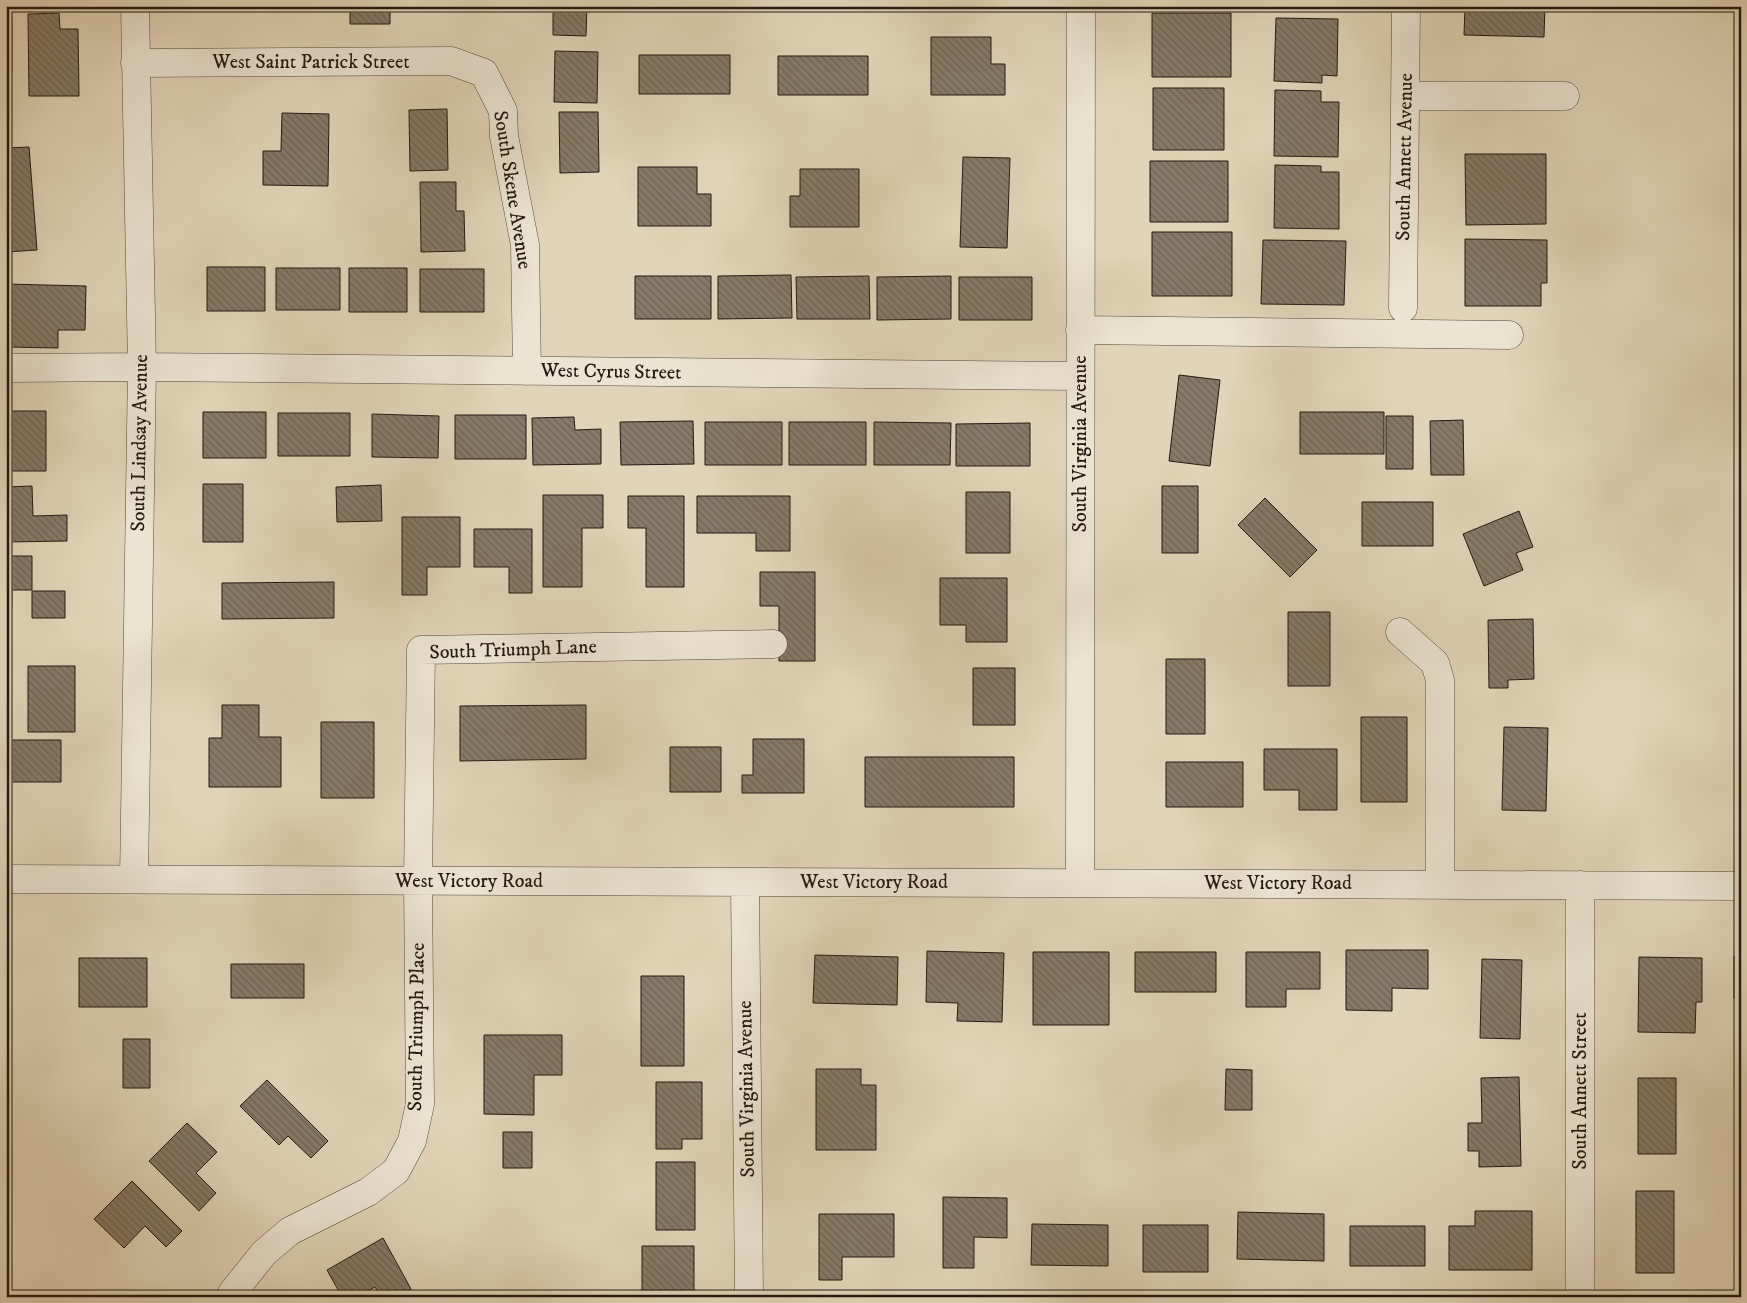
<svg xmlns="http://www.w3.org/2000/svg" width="1747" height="1303" font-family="'IM FELL DW Pica',serif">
<defs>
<pattern id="building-back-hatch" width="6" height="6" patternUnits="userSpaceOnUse" patternTransform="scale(1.25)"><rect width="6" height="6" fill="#877a68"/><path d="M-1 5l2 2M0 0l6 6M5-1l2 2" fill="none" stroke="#6e6354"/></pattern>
</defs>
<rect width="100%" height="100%" fill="#e2d4b8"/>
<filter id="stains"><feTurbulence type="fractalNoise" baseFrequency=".004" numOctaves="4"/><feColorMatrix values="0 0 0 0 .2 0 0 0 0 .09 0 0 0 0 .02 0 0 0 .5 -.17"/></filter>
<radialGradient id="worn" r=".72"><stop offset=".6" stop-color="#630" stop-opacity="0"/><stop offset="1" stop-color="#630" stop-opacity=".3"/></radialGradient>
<path fill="url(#building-back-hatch)" stroke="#251911" d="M350,6h40v18h-40z
M553,6h34l-1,30 -33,-1z
M1465,6h80l-1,31 -80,-2z
M59,13l1,16h18l1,67h-50l-1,-82z
M1152,13h79v64h-79z
M6,18h6v55h-6z
M1276,18l62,1 -1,57 -15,-1v8l-48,-2z
M931,37h60v27h14v31h-74z
M555,51l43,1 -1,51 -43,-1z
M639,55h91v39h-91z
M778,56h90v39h-90z
M1153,88h71v62h-71z
M1275,90l46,1v11h18l-1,55 -64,-1z
M447,109l1,61 -38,1 -1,-61z
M559,112h39l1,60 -39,1z
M282,113l47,1 -1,72 -65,-1v-34h18z
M29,147l8,103 -31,2v-104z
M1465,154h81v70l-80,1z
M963,157l47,1 -3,90 -47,-1z
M1150,161h78v61h-78z
M1275,165l46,1v6h18v57l-65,-1z
M638,167h59v27h14v32h-73z
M800,169h59v58h-69v-31h10z
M420,182h36v29h8l1,40 -44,1z
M1152,232h80v64h-80z
M1465,239l82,1v43h-6v23h-76z
M1263,240l83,1 -2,64 -83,-1z
M207,267h58v44h-58z
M276,268h64v42h-64z
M349,268h58v44h-58z
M420,269h64v43h-64z
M791,275l1,43 -74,1v-43z
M635,276h76v43h-76z
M869,276l1,43h-73l-1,-42z
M951,276v43l-74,1v-43z
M959,277h73v43h-73z
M6,284l80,2 -1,44h-27v18l-52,-1z
M1179,375l41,5 -10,86 -41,-5z
M6,411h40v60h-40z
M203,412h63v46h-63z
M1300,412h84v42h-84z
M278,413h72v43h-72z
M372,414l67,2 -1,42 -66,-1z
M455,415h71v44h-71z
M1386,416h27v53h-27z
M574,417l1,13 26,-1v35l-68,1 -1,-47z
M1463,420l1,55h-33l-1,-54z
M693,421l1,43 -73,1 -1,-43z
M705,422h77v43h-77z
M789,422h77v43h-77z
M874,422l77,1 -1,42h-76z
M1030,423v43h-74v-42z
M203,484h40v58h-40z
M381,485l1,36 -45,1 -1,-35z
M32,486l1,30 34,-1v26l-61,1v-55z
M1162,486h36v67h-36z
M966,492h44v61h-44z
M543,495h60v33h-21v59h-39z
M628,496h56v91h-38v-59h-18z
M697,496h93v55h-34v-18h-59z
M1265,498l52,52 -27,27 -52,-52z
M1362,502h71v44h-71z
M1519,511l14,36 -17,6 7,17 -39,16 -21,-52z
M402,517h58v50h-33v28h-25z
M474,529h58v64h-23v-26h-35z
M6,556h26v34h-20v17h-6z
M760,572h55v89h-36v-55h-19z
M940,578h67v64h-41v-17h-26z
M334,582v36l-112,1v-36z
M32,591h33v27h-33z
M1288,612h42v74h-42z
M1533,619l1,60 -26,1v8h-19l-1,-68z
M1166,659h39v75h-39z
M28,666h47v66h-47z
M973,668h42v57h-42z
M222,705h37v32h22v50h-72v-49h13z
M586,705v54l-126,2v-55z
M1361,717h46v85h-46z
M321,722h53v76h-53z
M1504,727l44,1 -2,83 -44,-1z
M753,739h51v54h-62v-18h11z
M6,740h55v42h-55z
M670,747h51v45h-51z
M1264,749h73v61h-38v-20h-35z
M865,757h149v50h-149z
M1166,762h77v45h-77z
M1346,950h82v39l-36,-1v23l-46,-1z
M927,951l77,2 -2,69 -45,-1 1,-18 -32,-1z
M1033,952h76v73h-76z
M1135,952h81v40h-81z
M1246,952h74v37h-34v18h-40z
M815,955l83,2 -1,48 -84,-2z
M1734,956h7v42h-7z
M1639,957l63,1v44h-6l-1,31 -57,-1z
M79,958h68v49h-68z
M1482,959l40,1 -2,79 -40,-1z
M231,964h73v34h-73z
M641,976h43v90h-43z
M484,1035h78v40h-28v40l-50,-1z
M123,1039h27v49h-27z
M816,1069h45v16h15v65h-60z
M1226,1069l26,1v40h-27z
M1519,1077l2,89 -42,1v-16h-11v-28h14l-1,-45z
M1638,1078h38v76h-38z
M267,1080l61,61 -17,17 -23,-22 -9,9 -39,-39z
M656,1082h46v57h-20v10h-26z
M187,1123l30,29 -21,21 20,20 -17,18 -50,-50z
M503,1132h29v36h-29z
M656,1162h39v68h-39z
M132,1181l50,50 -16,16 -21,-21 -21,22 -30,-29z
M1636,1191h38v82h-38z
M943,1197l64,1v40l-33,-1v31h-31z
M1475,1211h57v59h-83v-44h26z
M1238,1212l86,2v47l-87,-2z
M819,1214h75v43h-52v23h-23z
M1032,1224l76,1v41l-77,-1z
M1143,1225h65v47h-65z
M1350,1226h75v40h-75z
M1738,1232h3v42h-3z
M383,1238l28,51 -15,8h-15l-6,-10 -18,10h-15l-15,-27z
M642,1246h52v51h-52z"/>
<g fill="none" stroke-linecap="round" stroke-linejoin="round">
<g stroke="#54483b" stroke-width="29">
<path id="minor" d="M135,63l316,-2 33,12 19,38 1,25 21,109 2,126
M1406,96h159
M1403,308l3,-302
M1080,330l429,5
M6,368l136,-1 938,9
M1400,632l35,31 5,17v204
M6,879l1735,7
M134,879l8,-512 -7,-361
M745,882l4,415
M1080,883l1,-877
M232,1293l32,-40 26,-22 78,-39 28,-21 16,-30 8,-37 -2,-223 3,-231 352,-6
M1580,1297v-412"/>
</g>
<use href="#minor" stroke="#ece3d1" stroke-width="28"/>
</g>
<g text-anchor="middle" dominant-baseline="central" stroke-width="4" stroke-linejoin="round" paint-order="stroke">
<g font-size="20" fill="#251911" stroke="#ece3d1">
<text x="311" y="62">West Saint Patrick Street</text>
<text transform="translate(1405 157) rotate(-89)">South Annett Avenue</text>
<text transform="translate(512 190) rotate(81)">South Skene Avenue</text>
<text transform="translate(611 372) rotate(1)">West Cyrus Street</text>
<text transform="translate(140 443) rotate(-89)">South Lindsay Avenue</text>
<text transform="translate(1080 444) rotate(-90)">South Virginia Avenue</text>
<text transform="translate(513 650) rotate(-2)">South Triumph Lane</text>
<text x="469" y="881">West Victory Road</text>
<text x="874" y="882">West Victory Road</text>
<text x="1278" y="883">West Victory Road</text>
<text transform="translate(417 1027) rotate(-89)">South Triumph Place</text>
<text transform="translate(747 1089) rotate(-91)">South Virginia Avenue</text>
<text transform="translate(1580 1091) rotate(-90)">South Annett Street</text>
</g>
</g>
<rect width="1747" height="1303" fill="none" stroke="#e2d4b8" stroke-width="25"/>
<rect x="8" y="8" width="1732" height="1288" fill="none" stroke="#251911" stroke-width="2.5"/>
<rect x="12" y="12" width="1722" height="1278" fill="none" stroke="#251911"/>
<rect width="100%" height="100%" filter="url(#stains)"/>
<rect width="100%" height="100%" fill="url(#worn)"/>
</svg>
